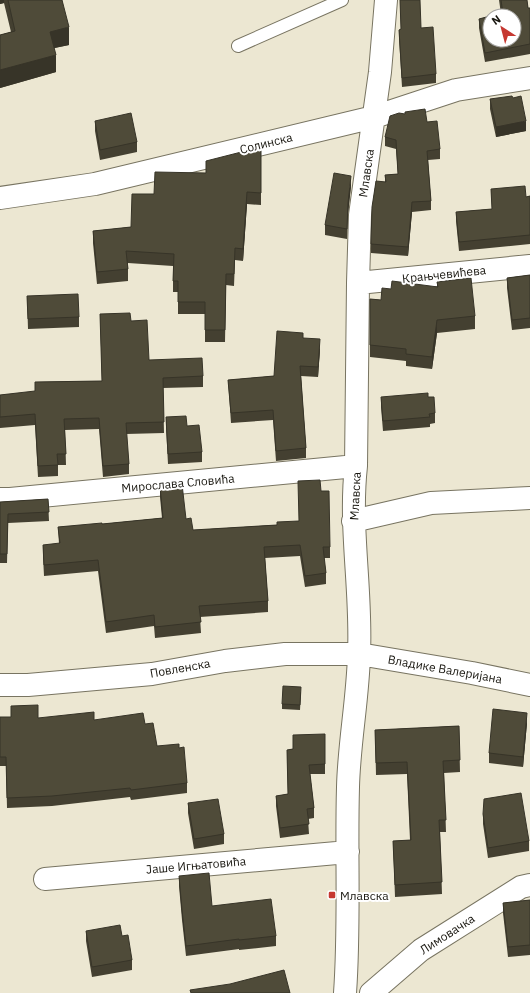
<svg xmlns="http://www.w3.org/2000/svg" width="530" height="993" font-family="'IBM Plex Sans',sans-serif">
<rect width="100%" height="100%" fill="#ece7d2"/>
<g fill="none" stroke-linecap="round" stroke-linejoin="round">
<g stroke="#787461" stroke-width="14">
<path id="lane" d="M238,46l104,-46"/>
</g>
<g stroke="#787461" stroke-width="24">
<path id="street" d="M0,198l95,-14 279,-67 82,-27 74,-12
M358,283l172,-17
M0,499h10l346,-33
M353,521l78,-18 99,-5
M0,685h28l124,-11 73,-13 60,-7h74l113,19 58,12
M45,879l303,-27
M345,993c5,-69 1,-137 3,-206 1,-44 10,-89 11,-133 3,-63 -10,-125 -3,-188l2,-183 2,-68 20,-143 6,-72
M371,993l50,-43 100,-63 9,-2"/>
</g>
<use href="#lane" stroke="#fff" stroke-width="12"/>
<use href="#street" stroke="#fff" stroke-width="22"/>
</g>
<path fill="#444031" d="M0,0h62l7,45 -15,3 2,24 -56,16v-53l11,-3 -7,-29 -4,1z
M400,0l21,28 15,46v9l-34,4 -3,-49v-8l2,-1z
M499,0h28l1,8h2v46l-45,8 -6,-34v-9l22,-5z
M513,98l13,33 -30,6 -6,-28v-10z
M95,121l42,21v10l-37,8 -5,-29z
M427,122l13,27v10l-12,1 3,41v9l-19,2 -4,44 -37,-3v-9l14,-62v-7l13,-1 -2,-25 -11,-3v-9z
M261,147v58l-14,-1 -4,57 -8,-1 -1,26 -8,-1 -1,57h-20v-28h-27v-22h-5v-26l-45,-3v18l-31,3 -4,-41v-12l38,-4 23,-33 52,-21z
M351,186l-3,27 -1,26 -22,-4v-10z
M491,189l35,8 4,-1v48l-71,7 -3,-30v-9l36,-3z
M530,275v53l-18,2 -5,-42v-10z
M437,282l38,34v13l-38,4 -5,36 -26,-3v-5l-36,-4v-58l11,1 10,-11 46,-2z
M27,296l52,21v10l-51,2z
M100,314l31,7 18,39 54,16v11l-40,1 1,45 -38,1 3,30v10l-26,3 -4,-48 -34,1 1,35h-8v11l-20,1 -3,-52 -35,3v-33l35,-3v-10l67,-1z
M303,338l17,11 -2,28 -17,-1 5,72v10l-30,3 -3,-41 -42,3 -3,-43 46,-4z
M381,397h47l7,16v10l-5,1v3l-47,4 -2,-24z
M166,417l21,9 15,26v10l-34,2 -2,-37z
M160,486l26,33 7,11 84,-5 22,-4 22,-30 9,56v11h-6l2,15v11l-21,3 -5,-31 -35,2 3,43v11l-68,5 1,16 -46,5 -1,-12 -48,7 -8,-62 -54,5 -1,-20v-11l16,-1 -1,-17 44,-3 60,-6 -2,-21z
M48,499l1,22 -41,2 -1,40h-7v-61z
M301,692l-1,18 -18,-1v-5z
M0,717l38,1 56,2 51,4 12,22 22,2 8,35v10l-56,7 -1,-3 -78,9 -45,2 -1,-42h-6z
M527,723l-4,44 -34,-4v-10z
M459,726l1,46 -16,1 2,59h-6l2,62 -47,3 -2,-56 17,-1 -3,-66 -31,1 -1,-45z
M325,734v40h-15l4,34v10l-6,1 1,15 -29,4 -4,-32v-10l12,-2 -1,-44 6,-1z
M188,803l36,31v10l-30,5 -6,-36z
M483,814l46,27v10l-41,7 -5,-34z
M179,876l33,30 64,30v10l-37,4v-1l-53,7 -4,-36 -3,-34z
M530,900v55l-22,2 -5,-44v-10z
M86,931l36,5 10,24v10l-40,7 -6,-36z"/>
<path fill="#373428" d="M0,0h4v3l-4,1z
M69,27v18l-19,4v-17z
M56,55v17l-56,16v-18z
M526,121v10l-30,6v-10z
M351,176v10l-3,27 -1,26 1,-36z
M247,192v12l-4,57v-12z
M412,202v10l-4,44v-9z
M437,320v13l-5,36v-12z
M320,339v10l-2,28v-10z
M527,713v10l-4,44v-10z"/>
<path fill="#4f4b39" stroke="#373428" d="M8,0h54l7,27 -19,5 6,23 -56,15v-35l15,-4z
M400,0h20l1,28 12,-1 3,47 -34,4 -3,-48 2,-1z
M501,0h26l1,8h2v36l-45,9 -6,-34 11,-3v24h24v-24h-23l12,-2z
M512,96l1,2 8,-2 5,25 -30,6 -6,-28z
M425,109l2,13 10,-1 3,28 -13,2 4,50 -19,1 -4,45 -37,-3 1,-37 4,-26 10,1 -1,-7 13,-1 -2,-34 -11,-3 5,-21 9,-3 6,1v-2z
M131,113l6,29 -37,8 -5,-29z
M261,147v46l-14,-1 -4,57 -8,-1 -1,26h-8l-1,56h-20v-28h-27v-21h-5l1,-27 -48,-3 2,18 -31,3 -4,-41 38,-4 1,-33h22l1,-22 51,1v-12z
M334,173l17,3 -3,27 -1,26 -22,-4z
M525,186l1,11 4,-1v39l-71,7 -3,-30 36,-3 -1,-20z
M530,275v43l-18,2 -5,-42z
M471,278l4,38 -38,4 -5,37 -26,-3v-5l-36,-4v-46l11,1 1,-12 9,1 1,-8 46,6 -1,-5z
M78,294l1,23 -51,2 -1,-23z
M130,313l1,8 16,-1 2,40 53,-2 1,18 -40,2 1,44 -38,1 3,41 -26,2 -4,-48 -35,1 2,35h-9l1,11 -20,1 -3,-52 -35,3v-22l35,-4v-9l67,-1 -2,-67z
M277,331l26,2v5l17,1 -2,28 -18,-1 6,82 -30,3 -3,-41 -42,3 -3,-33 46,-4z
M428,393v4h6l1,16 -6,1 1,3 -47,4 -2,-24z
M186,416l1,10 12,-1 3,27 -34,2 -2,-37z
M320,480l1,11h8l1,56h-7l3,26 -21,3 -5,-31 -36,2 4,54 -69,5 2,16 -46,5 -1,-12 -48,7 -8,-62 -54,5 -1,-20 17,-2 -2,-16 44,-4v1l61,-6 -3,-32 22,-2 4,35 5,-1 2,12 84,-5v-3l22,-1 -1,-40z
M48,499l1,13 -41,2 -1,40h-7v-52z
M283,686l18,1 -1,18 -18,-1z
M38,705v13l56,-6v8l49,-7 2,11 8,-1 4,23 22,-2v4l5,-1 3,36 -56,7 -1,-2 -78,8 -45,2 -1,-41h-6v-40h11v-11z
M493,709l34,4 -4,44 -34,-4z
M459,726l1,34 -17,1 3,59h-7l3,62 -47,3 -2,-44 18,-1 -4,-78 -31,1 -1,-33z
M325,734v30l-16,1 5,43 -7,1 2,15 -29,4 -4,-32 12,-2 -1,-44 6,-1v-14z
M521,793l8,48 -41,7 -5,-34 1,-15z
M218,799l6,35 -30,5 -6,-36z
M209,873l3,33 59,-7 5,37 -37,4v-1l-53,7 -4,-36 -3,-34z
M530,900v45l-22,2 -5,-44z
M120,925l2,11 6,-1 4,25 -40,7 -6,-36z
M284,970l6,23h-99l-1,-3 40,-6z"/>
<rect fill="#c63831" stroke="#fff" stroke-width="1.5" x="328" y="891" width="8" height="8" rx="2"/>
<g text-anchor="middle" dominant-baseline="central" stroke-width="4" stroke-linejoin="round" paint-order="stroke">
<g font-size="12" fill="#18160f" stroke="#fff">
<text transform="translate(266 143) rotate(-14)">Солинска</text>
<text transform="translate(366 173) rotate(-82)">Млавска</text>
<text transform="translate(444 274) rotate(-6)">Крањчевићева</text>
<text transform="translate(178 483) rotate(-5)">Мирослава Словића</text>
<text transform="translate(355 496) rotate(-87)">Млавска</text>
<text transform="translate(180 668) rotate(-10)">Повленска</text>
<text transform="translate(445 669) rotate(10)">Владике Валеријана</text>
<text transform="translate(196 865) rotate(-5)">Јаше Игњатовића</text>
<text transform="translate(447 934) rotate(-33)">Лимовачка</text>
</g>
<g font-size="12" fill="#18160f" stroke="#fff" text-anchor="start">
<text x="340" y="895">Млавска</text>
</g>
</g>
<g transform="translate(502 28) rotate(324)"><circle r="19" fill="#ffffff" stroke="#a3a29f"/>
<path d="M0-3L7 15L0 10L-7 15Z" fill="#c63831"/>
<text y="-6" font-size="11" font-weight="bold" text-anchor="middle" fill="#18160f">N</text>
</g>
</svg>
